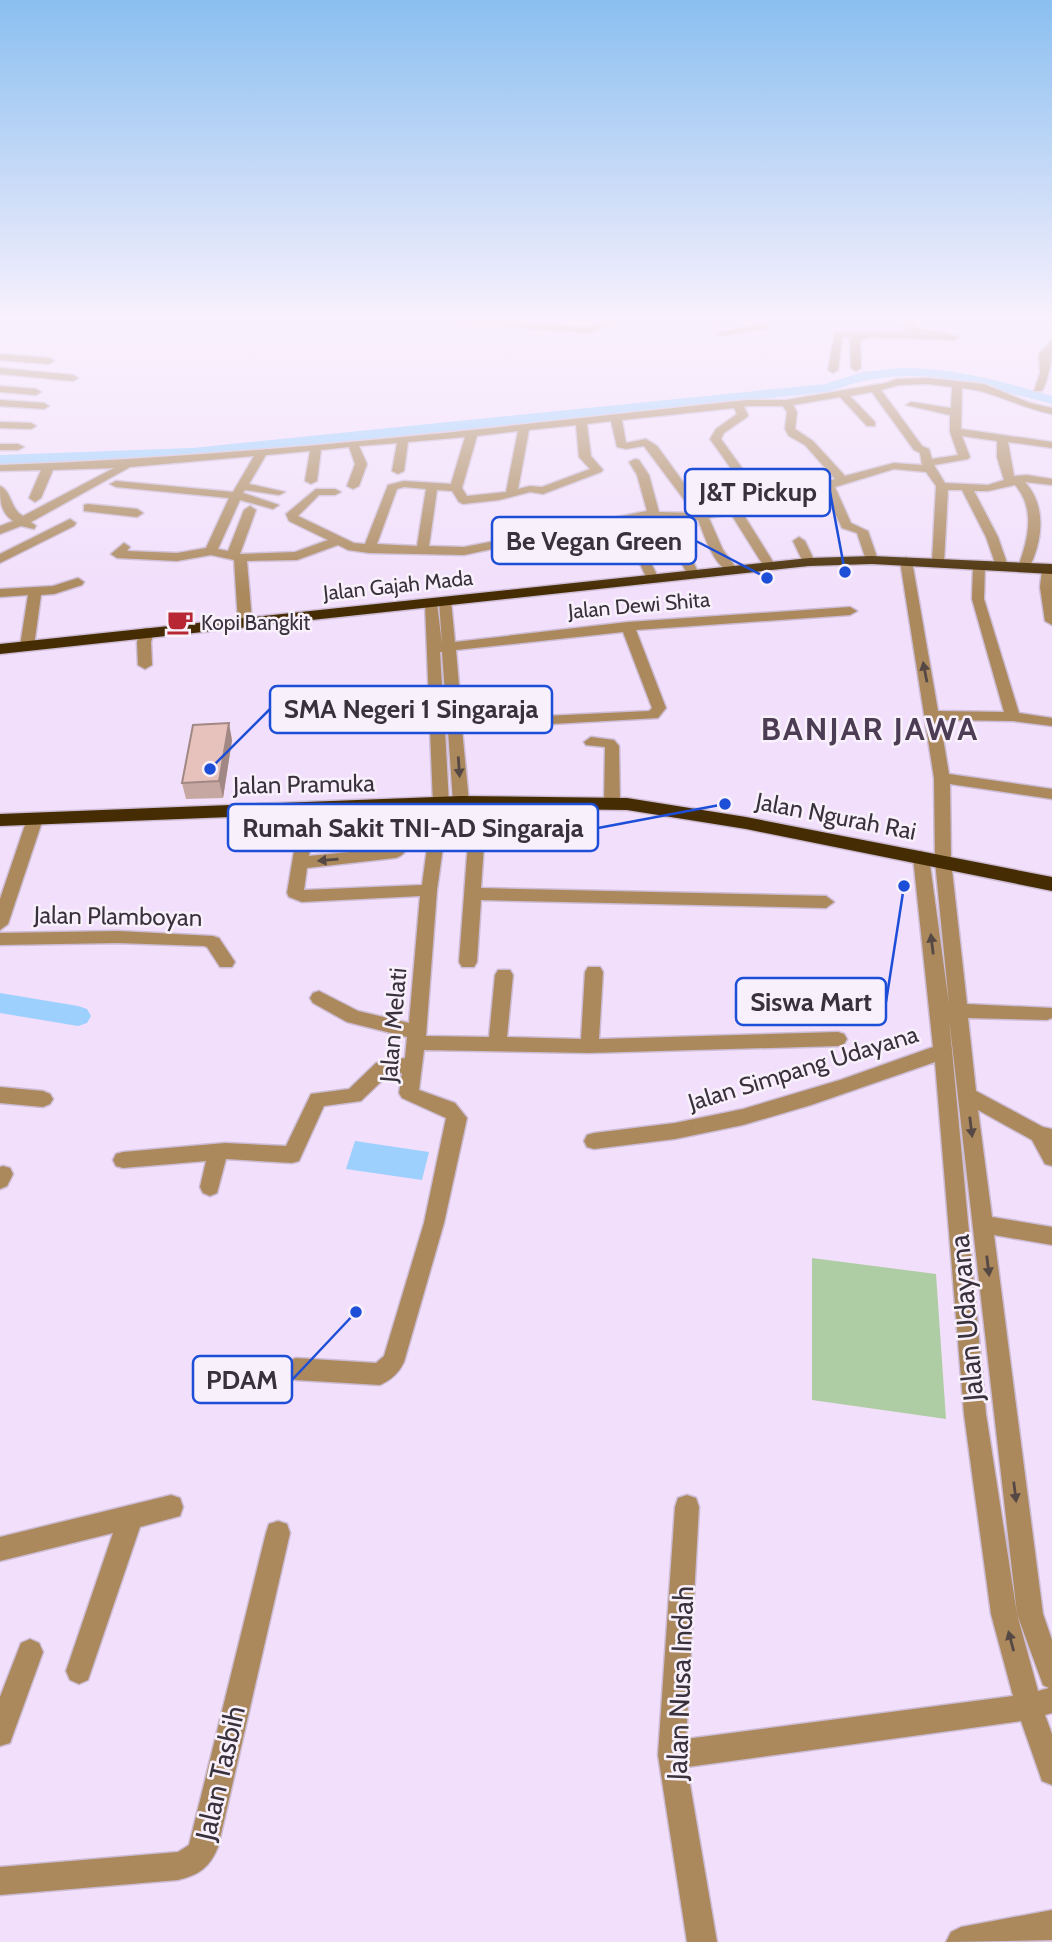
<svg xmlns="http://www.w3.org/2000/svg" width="1052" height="1942" font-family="Cabin,sans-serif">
<rect width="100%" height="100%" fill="#f2dffb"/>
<path fill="#afcda4" d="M812,1258l124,16 10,145 -134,-19z"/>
<path fill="#9dd0fd" d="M355,1141l74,11 -7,28 -76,-11z"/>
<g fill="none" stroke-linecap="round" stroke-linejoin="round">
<path fill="#9dd0fd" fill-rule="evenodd" d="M901,368c56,0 99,13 151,28v8c-66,-16 -118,-38 -188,-23 -13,2 -25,8 -37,11l-635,66 -192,7v-10l192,-7 633,-64 38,-12z
M0,993l78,13 9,3 4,7 -4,7 -9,3 -78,-13z"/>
<g stroke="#cdbcd5" stroke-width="3">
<path id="minor" d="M428,320h55l104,7 20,-7h15l-34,13z
M718,320l-7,4 -5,-3 1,-1z
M904,320h10l-1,7 46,10 -5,3 -85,-3 -9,4 1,27 -5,3 -5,-3 -1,-28 3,-3h-11l-4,33 -5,3 -5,-3 7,-38h73l-5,-4z
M764,323l5,3 -2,2 -45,8 -5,-3z
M1052,340c0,17 -2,36 -10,51h-8l6,-18 -1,-19z
M0,354l49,4 5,3 -5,3 -49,-4z
M0,368l73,7 5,3 -5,3 -73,-7z
M928,378l56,6 46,19 22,5v6c-32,-6 -58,-23 -90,-26l-1,41 91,13v6l-44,-6 6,34 13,-1 25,4v6l-27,-3c22,24 18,60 3,88l-4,1 -6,-4c10,-27 18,-58 -3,-82l-27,6h-14l24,46 10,29 -2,3 -4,1 -6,-4 -10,-29 -24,-47h-14l-4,72 -6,4 -6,-4 4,-76 -10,-14 -32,-3 -59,18 16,36 17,8 10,29 -6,4 -6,-4 -9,-27 -15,-5 -18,-38 -82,22 33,53 -6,4 -6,-4 -32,-51 -22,4 14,32 14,19 -6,4c-18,-8 -26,-36 -33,-53h-25l26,54 -6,4 -6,-4 -27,-55 -27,1 4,15 21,42 -6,4 -6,-4 -25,-55 -157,33 -95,-2 -21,-3 -10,-5 -41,15 -50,1 5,61 -7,4 -7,-4 -4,-62 -23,-5 -34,6 -60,-3 -6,-4 13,-11 6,4 -3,4 50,2 29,-5 23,-50 -113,-11 -6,-3 6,-3 117,11 21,-36 -124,11 -99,55 5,4 -2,3 -13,-3 -21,8v-8l13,-5c-13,-9 -13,-21 -13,-35 12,5 10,23 23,30l91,-48 -61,2 -12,28 -6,4 -6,-4 12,-28 -41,1v-6c250,-8 499,-38 747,-65h39l100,-17 11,-4zM928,384l24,3 -1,21 -40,-6 -5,3 44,10v17l8,23 -26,4 -3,-10 -7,-3 -41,-56 18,-5zM872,392l42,58 6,3 2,12 -28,-2 -49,13 -32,-35 -18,-12 2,-17 -4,-7 47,-8 27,29h8v-4l-25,-26zM747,406h36l4,6 -2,17 4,7 16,9 30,34 -70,21 -44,-61 3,-6 23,-16 1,-2 -4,-8zM734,408l3,6 -21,15 -6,10 45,63 -50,10 -48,-66 -11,-7 -20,4 -4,-23zM611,421l6,26 9,2 18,-3 50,67 -35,-1 -10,-37 -10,-15 -4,-1 -6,3 8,13 10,36 -183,36 -35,-1 8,-56 15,1 7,11 4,2 36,-4 31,-8 13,2 58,-22 2,-2 -12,-14 -4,-32zM576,425l3,32 11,12 -48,18 -12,-1 -12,3 11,-59zM518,431l-12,61 -39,4 -5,-8 15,-52zM962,436l35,5v16l7,23 -16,5 -43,-2 -11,-18 34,-6 2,-2zM465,437l-14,47 -47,-3 -16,4 -23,59 -11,-1 -56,-27 21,-21h16l6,-3 -6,-3h-19l-30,25 3,7 39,19 -33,12 -55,2 16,-44 -6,-4 -6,4 -16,41 -10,-2 22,-49 33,9 6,-4 -36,-12 2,-3 34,5 6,-3 -36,-8 17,-29 44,-4 -5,30 6,3 6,-3 4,-31 28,-3 6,17 -8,22 6,3 6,-3 8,-22 -8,-18 38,-3 -5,28 6,3 6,-3 4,-29zM404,487l22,2 -9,57 -40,-2 20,-55z
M0,386l36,3 5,3 -5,3 -36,-3z
M0,400l44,3 5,3 -5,3 -44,-3z
M0,422l31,1 5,3 -5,3 -31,-1z
M0,444h18l6,3 -6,3h-18z
M88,504l49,5 6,4 -6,4 -53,-6v-6z
M70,519l6,4 -2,3 -74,37v-9z
M799,537l6,4 10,21 -2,3 -4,1 -6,-4 -10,-21z
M906,557l6,4 26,150 66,1 -32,-113 1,-33 6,-4 6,4 -1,33 35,114 33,5v8l-39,-5 -73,-1 9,54 103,15v10l-102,-15 1,77 16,143 85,4v10l-5,2 -79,-2 8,73 67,36 9,2v37l-7,-2 -13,-24 -54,-30 14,107 60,10v18l-58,-10 49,379 9,26v73l-7,2 7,19v51l-10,-4 -21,-60 -334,46 30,175h-30l-29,-187 17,-248 3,-9 9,-3 9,3 3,9 -13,232 327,-43 -22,-82 -27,-200 -29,-352 -124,43 -68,20 -68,14 -81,10 -7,-2 -3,-6 3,-6 7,-2 81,-10 68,-14 97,-29 93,-33 -20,-190 8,-6 8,6 20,147 -14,-143 -1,-83 -34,-217zM949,1018l68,596 26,71 6,3 -11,3 -21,-77 -31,-200z
M1048,565l4,1v59l-7,-4 -5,-34 2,-18z
M78,578l6,4 -2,3 -28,9 -13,1 -7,51 -7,4 -5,-1 -2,-3 8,-51 -28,2v-8l53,-3z
M445,597l6,4 4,41 173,-20 222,-15 7,4 -7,4 -214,15 30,78 -8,10 -196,11 7,73 -8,5 -8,-5 -5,-72h-3l4,74 -12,86 -11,146 63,1 6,-62 3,-5h12l3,5 -6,62 74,2 4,-67 3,-5h12l3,5 -4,67 239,-7 6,2 3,5 -3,5 -6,2 -249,7 -165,-3 -5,40 36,13 12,15 -23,105 -40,139c-5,11 -13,18 -24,23l-84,-5 -8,-3 -3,-8 3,-8 8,-3 80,5 8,-7 40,-133 22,-105 -44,-20 -3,-5 3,-20 -14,2 -27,26 -37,5 -25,55 -7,2 -66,-4 -9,34 -7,3 -7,-3 -3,-6 6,-26 -83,7 -7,-2 -3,-6 3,-6 7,-2 102,-9 61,3 25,-52 38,-5 27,-26 29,-5 2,-21 -60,-15 -34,-19 -3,-5 3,-5 6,-2 39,20 51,12 11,-127 -118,6 -13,-5 -2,-4 14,-84 8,-5 8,5 -8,47 81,-8 3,-3v-39l8,-5 8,5c0,17 7,47 -14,52l-88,10 -3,22 118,-5 11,-81 -8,-201 6,-4 6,4 5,41 -3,-43zM623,632l29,76 -3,3 -187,9 -6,-70zM440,652h2l5,69h-3z
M147,628l7,4 -3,10 1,23 -7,4 -7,-4 -1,-23 5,-13z
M591,737l23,3 5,6 1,57 -3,4h-10l-3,-4 1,-56 -19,-2 -2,-3z
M479,797l8,5 -6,86 345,8 8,6 -8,6 -345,-8 -4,62 -3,5h-12l-3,-5 12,-160z
M35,814l8,5 -35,105 -8,6v-31l27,-80z
M118,931l95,5 6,2 16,24 -3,5h-12l-13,-20 -3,-1 -86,-3 -118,2v-12z
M0,1087l43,4 7,3 3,5 -3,5 -7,3 -43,-4z
M3,1166l7,2 3,6 -6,12 -7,3v-22z
M171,1495l9,3 3,9 -3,9 -40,11 -52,153 -9,4 -9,-4 -4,-9 47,-138 -113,28v-24z
M278,1521l9,3 3,9 -72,314c-8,20 -19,28 -40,33l-178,15v-28l178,-15 11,-7 77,-312 3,-9z
M30,1639l9,4 4,9 -33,91 -10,3v-49l21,-54z
M1052,1910v30l-106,2 5,-10 10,-5z"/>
</g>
<g stroke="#cdbcd5" stroke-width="3">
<path id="highway" d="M872,556l180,8v10l-180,-10 -63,2 -809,88v-10l809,-86z
M461,796l166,2 119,19 306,60v14l-306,-62 -119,-19 -166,-2 -461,18v-12z"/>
</g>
<use href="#minor" fill="#ab895d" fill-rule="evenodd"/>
<use href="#highway" fill="#462c03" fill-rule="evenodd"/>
</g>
<path fill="#c7a7a2" d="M232,740l-9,58 -37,1 -4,-16z"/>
<path fill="#a28884" d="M229,723l3,17 -9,58 -4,-17z"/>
<path fill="#e7c2bc" stroke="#a28884" stroke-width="2" d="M229,723l-10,58 -37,2 11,-58z"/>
<defs><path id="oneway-solid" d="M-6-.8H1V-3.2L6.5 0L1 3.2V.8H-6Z" transform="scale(1.75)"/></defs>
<g fill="#564845">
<use href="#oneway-solid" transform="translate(925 672) rotate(-101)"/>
<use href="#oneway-solid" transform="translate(459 767) rotate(86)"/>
<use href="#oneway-solid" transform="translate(328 860) rotate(175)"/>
<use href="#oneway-solid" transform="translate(932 944) rotate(-97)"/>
<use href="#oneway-solid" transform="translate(971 1127) rotate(83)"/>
<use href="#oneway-solid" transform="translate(988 1266) rotate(83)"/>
<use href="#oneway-solid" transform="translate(1015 1492) rotate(83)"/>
<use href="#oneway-solid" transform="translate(1011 1641) rotate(-105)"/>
</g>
<linearGradient id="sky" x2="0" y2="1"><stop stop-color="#8abff0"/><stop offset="0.54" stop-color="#f9f1fd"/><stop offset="1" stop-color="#f9f1fd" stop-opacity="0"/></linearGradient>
<rect width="1052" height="592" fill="url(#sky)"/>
<defs>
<g id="cafe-bare" transform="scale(2.1)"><path d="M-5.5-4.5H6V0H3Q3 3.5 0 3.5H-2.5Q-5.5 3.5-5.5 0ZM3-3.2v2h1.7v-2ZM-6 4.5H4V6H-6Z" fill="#b82834" stroke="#f8f1fc" stroke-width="2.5" paint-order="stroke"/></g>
</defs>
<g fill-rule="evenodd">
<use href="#cafe-bare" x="180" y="622"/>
</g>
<g text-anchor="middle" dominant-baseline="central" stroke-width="5" stroke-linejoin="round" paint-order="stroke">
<g font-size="21" fill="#39323d" stroke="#f8f1fc">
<text transform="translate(398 585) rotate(-6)">Jalan Gajah Mada</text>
<text transform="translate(639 605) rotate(-5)">Jalan Dewi Shita</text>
</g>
<g font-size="21" fill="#39323d" stroke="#f8f1fc" text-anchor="start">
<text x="201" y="622">Kopi Bangkit</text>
</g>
<g font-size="24" fill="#39323d" stroke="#f8f1fc">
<text transform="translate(304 784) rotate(-1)">Jalan Pramuka</text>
<text transform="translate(836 816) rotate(11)">Jalan Ngurah Rai</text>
<text transform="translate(118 916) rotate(1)">Jalan Plamboyan</text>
<text transform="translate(393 1025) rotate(-85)">Jalan Melati</text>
<text transform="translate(803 1068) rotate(-17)">Jalan Simpang Udayana</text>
</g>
<g font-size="28" fill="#39323d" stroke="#f8f1fc">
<text transform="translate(966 1318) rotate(-95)">Jalan Udayana</text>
<text transform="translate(680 1683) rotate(-88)">Jalan Nusa Indah</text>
<text transform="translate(220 1773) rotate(-77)">Jalan Tasbih</text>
</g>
<g font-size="32" font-weight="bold" letter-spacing="2" fill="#4d3d54" stroke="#f8f1fc">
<text x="870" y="728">BANJAR JAWA</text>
</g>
</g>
<path fill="none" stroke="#1d4ed8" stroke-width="2.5" d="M845 572L830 492M767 578L696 541M210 769L270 709M725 804L598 828M904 886L886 1002M356 1312L292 1380"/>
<g fill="#1d4ed8" stroke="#f8f1fc" stroke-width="2.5">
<circle cx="845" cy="572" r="7"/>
<circle cx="767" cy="578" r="7"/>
<circle cx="210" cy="769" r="7"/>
<circle cx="725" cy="804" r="7"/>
<circle cx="904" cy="886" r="7"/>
<circle cx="356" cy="1312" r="7"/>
</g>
<g fill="#f8f1fc" stroke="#1d4ed8" stroke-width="2.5">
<rect x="685" y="469" width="145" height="47" rx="7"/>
<rect x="492" y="517" width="204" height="47" rx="7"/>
<rect x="270" y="686" width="282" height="47" rx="7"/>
<rect x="228" y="804" width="370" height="47" rx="7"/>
<rect x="736" y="978" width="150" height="47" rx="7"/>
<rect x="193" y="1356" width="99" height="47" rx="7"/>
</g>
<g font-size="26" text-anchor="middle" font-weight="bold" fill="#39323d">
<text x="758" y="501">J&amp;T Pickup</text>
<text x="594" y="550">Be Vegan Green</text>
<text x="411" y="718">SMA Negeri 1 Singaraja</text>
<text x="413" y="837">Rumah Sakit TNI-AD Singaraja</text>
<text x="811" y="1011">Siswa Mart</text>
<text x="242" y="1389">PDAM</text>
</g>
</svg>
